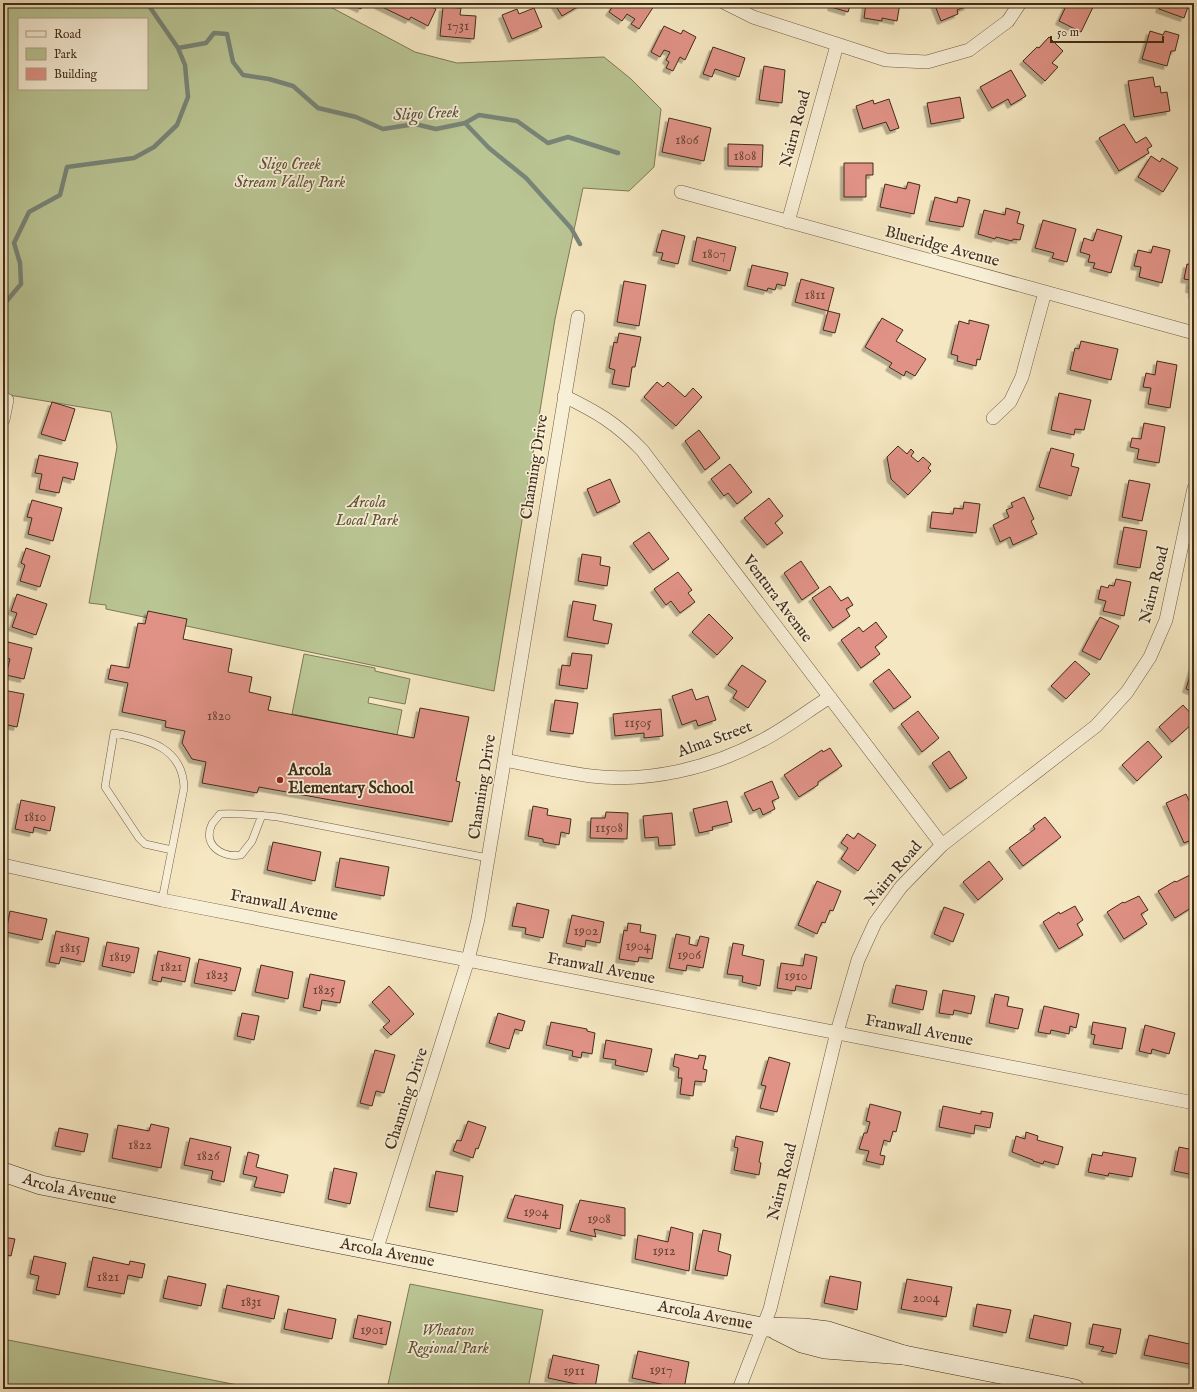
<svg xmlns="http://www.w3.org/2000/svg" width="1197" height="1392" font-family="'IM FELL English',serif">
<defs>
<filter id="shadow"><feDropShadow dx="-3.5" dy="3.5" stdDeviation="0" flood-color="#0004"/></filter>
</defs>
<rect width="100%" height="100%" fill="#f5e7c1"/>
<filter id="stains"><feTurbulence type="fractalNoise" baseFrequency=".005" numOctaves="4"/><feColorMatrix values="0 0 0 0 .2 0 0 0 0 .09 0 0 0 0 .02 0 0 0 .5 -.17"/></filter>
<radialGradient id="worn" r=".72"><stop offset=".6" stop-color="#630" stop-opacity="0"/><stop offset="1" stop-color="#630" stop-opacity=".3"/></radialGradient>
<path fill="#bac594" stroke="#7e7957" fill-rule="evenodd" d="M3,3h320l92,49 42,11 147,-6 27,22 30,30 -7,58 -25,24 -46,-3 -28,131 -61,372 -388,-82v-4l-17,-2 28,-156 -6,-35 -108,-18zM19,19h128v70h-128z
M304,654l71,14v3l35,8 -5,25 -36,-7 -1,6 34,7 -5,25 -105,-21z
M410,1284l133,26 -15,79h-141z
M3,1339l255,50h-255z"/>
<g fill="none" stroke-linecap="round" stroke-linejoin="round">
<path stroke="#788578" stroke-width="4.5" d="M147,3l31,45 28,-5 8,-10 13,1 6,28 10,13 26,4 24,7 25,22 38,9 27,12 32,-5 21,5 29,-6 24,25 37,30 45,50 9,16
M465,123l14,-8 38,6 31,22 20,-6 50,16
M5,303l16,-19 -1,-21 -6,-20 15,-31 31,-17 7,-28 67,-9 20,-11 23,-22 11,-28 -3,-32 -7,-17"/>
</g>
<path fill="#e09286" stroke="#412d1a" filter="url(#shadow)" d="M348,3h16l-3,6z
M379,3h44l13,6 -8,17 -17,-9 -2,3 -31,-15z
M554,3h30l-22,13z
M615,3h34l5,3 -15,23 -8,-5 4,-5 -8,-5 -5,7 -13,-9z
M832,3h19l-3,9 -17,-5z
M866,3h34l-3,18 -15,-3v3l-18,-3z
M934,3h33l1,3 -11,4 1,4 -17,7z
M1072,3h23l-14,29 -22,-11 8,-17 4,1z
M1161,3h33l-1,2 -4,-1 -5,14 -25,-9z
M443,7l18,1 -1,7 16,1 -2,23 -34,-3z
M534,8l8,19 -30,12 -10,-24 15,-6 2,5z
M664,26l17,8 2,-4 13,7 -11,23 -5,-3 -7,14 -7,-3 3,-6 -3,-2 4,-8 -6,-2 -4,7 -9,-5z
M1150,31l13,4 2,-4 14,4 -4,16h-4l-4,15 -25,-7z
M1049,37l14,14 -11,12 6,4 -13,14 -22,-20 14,-14 2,1z
M713,47l32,11 -6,19 -24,-8 -3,8 -9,-3z
M764,66l21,4 -3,33 -23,-3z
M1011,70l15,26 -15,9 -3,-6 -16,9 -12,-21z
M1153,77l2,10 5,-1 1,7 6,-1 3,19 -36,6 -6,-36z
M960,97l4,21 -33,6 -4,-21z
M889,99l10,29 -9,3 -4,-9 -23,7 -7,-23 17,-6 1,4z
M669,118l42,10 -7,33 -42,-9z
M1124,124l12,19 10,-6 6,9 -5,3 2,4 -30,18 -20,-33z
M728,144l35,1 -1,22 -34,-1z
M1151,156l9,6 2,-4 16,10 -15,24 -25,-15z
M844,163h29v12h-7v22h-22z
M908,182l12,3 -6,29 -34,-7 5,-23 21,5z
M935,197l22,6 1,-6 12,3 -7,27 -34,-6z
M1006,208l14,4 -3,11 7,2 -4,15 -7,-1 -1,2 -16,-4 -1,2 -17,-5 6,-24 21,5z
M1043,220l33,9 -9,33 -15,-4 2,-5 -19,-5z
M1097,229l25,7 -11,37 -18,-5 2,-5 -7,-1 2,-7 -10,-3 4,-14 9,3z
M662,230l23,6 -7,28 -17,-4 2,-7 -7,-1z
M697,237l39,10 -6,24 -38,-10z
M1153,246l17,4 -8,33 -23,-6 2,-10 -7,-1 4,-16 13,3z
M1194,261v34l-2,-1 1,-4 -4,-1 1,-9 -6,-1 3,-15 6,1z
M752,265l36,8 -3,13 -8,-2 -2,6 -7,-2 -1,3 -20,-5z
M801,279l33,9 -6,23 -33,-9z
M624,281l22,4 -7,41 -22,-4z
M828,311l12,3 -5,19 -12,-3z
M882,318l21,12 -7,11 30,18 -11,17 -9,-5 -2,5 -15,-9 3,-4 -27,-16z
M969,320l20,5 -9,35 -3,-1 -1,7 -19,-5 1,-5 -7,-2 8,-33 10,3z
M619,333l22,4 -6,30h-3l-3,20 -17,-3 3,-14 -6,-2 5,-26 3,1z
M1081,341l37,8 -7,31 -41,-10 5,-22 4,1z
M1157,361l20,4 -7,43 -22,-4 3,-16 -8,-1 3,-14 9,2z
M657,382l6,5 5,-5 17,15 8,-9 9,9 -26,29 -32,-29z
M1059,393l32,7 -7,30 -9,-1 -1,6 -23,-5z
M52,402l23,7 -10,32 -24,-7z
M1144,423l21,4 -6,36 -22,-4 2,-10 -9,-2 2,-9 9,1z
M699,430l21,28 -15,12 -20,-29z
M898,446l9,8 4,-5 3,3 -3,4 7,6 5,-5 8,7 -3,4 3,3 -23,24 -17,-16 -4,-22z
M1051,448l23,6 -3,12 8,2 -8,28 -32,-9z
M39,455l39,8 -4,17 -11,-3 -4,16 -20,-4 3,-15 -7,-1z
M730,464l22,28 -15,12 -9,-11 -4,3 -13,-17z
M610,479l10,23 -23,11 -10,-24z
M1129,480l21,4 -8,37 -20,-4z
M1024,497l10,22 -3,2 6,13 -24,11 -3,-8 -10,5 -7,-17 16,-8 -3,-7 7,-3 -2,-4z
M769,498l14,18 -8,7 8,10 -16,12 -23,-27z
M32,500l30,8 -9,33 -25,-7 4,-16 -5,-1z
M964,502l16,2 -4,29 -46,-5 2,-16 21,2 1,-6 9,1z
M1124,527l23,4 -7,37 -23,-4z
M649,532l20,27 -16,11 -20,-27z
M26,548l24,8 -10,31 -20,-6 5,-16 -4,-2z
M582,554l19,3 -1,8 10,2 -3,19 -29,-5z
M801,561l18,27 -17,12 -18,-27z
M678,572l14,18 -4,3 7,9 -15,11 -9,-12 -5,4 -12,-16z
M1116,579l15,3 -7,34 -21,-5 3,-10 -8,-2 3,-13 7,2 1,-3 5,1z
M830,586l11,15 7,-4 5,8 -7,4 4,7 -17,12 -21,-30z
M17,594l30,10 -11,31 -24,-8 5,-14 -6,-2z
M573,601l23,4 -3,15 19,4 -4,20 -41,-7z
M148,611l39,8 -4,20 49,10 -4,23 24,5 -3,15 22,5 -3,13 146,28 6,-30 49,9 -13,64 4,1 -8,40 -193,-35 -2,6 -55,-10 4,-21 -14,-3 -10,-16 3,-12 -20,-4 1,-6 -44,-9 6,-29 -20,-4 3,-14 18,3 9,-45 7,1z
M709,614l24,24 -16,17 -25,-23z
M1100,617l19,9 -19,34 -18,-9z
M876,622l11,15 -12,10 5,7 -19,14 -20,-28 18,-13 4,5z
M8,642l24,6 -8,31 -18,-4 4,-16 -6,-2z
M572,653l20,2 -5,34 -28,-4 3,-20 8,1z
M1075,661l15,13 -24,25 -15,-13z
M1194,662v30l-8,-3z
M742,665l24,16 -18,27 -15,-10 4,-7 -9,-6z
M889,669l22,28 -17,12 -21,-28z
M692,689l4,11 12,-4 8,24 -18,6 -2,-6 -14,5 -10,-29z
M3,690l21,4 -7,33 -14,-3z
M555,700l23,3 -5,31 -23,-3z
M1183,705l11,12v5l-22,20 -13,-15z
M661,709l2,27 -19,2v-5l-29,3 -2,-22z
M918,711l21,27 -17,14 -21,-28z
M1148,741l14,16 -25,24 -15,-16z
M830,748l12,18 -24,16v3l-19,12 -15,-22 38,-25 1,2z
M949,751l18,27 -17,11 -18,-26z
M772,781l7,17 -7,3 3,8 -12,6 -3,-7 -7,3 -9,-18z
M1186,794l8,17v28l-10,4 -18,-40z
M21,800l34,7 -5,24 -16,-4 -1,6 -18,-4z
M727,801l5,21 -20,5 1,3 -14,3 -6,-24z
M533,806l15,3 -1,6 24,4 -2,15 -8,-2 -2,13 -16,-3v-3l-15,-3z
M606,812l22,1 -1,26 -37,-1 1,-20h14z
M672,813l3,32 -16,1 -1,-9 -13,1 -2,-22z
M1045,817l16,20 -38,29 -14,-18 26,-19 -2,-3z
M858,833l18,12 -18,26 -17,-12 7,-11 -7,-5 6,-9 7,5z
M273,842l48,10 -6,29 -48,-11z
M340,858l49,9 -5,29 -49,-9z
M989,861l14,18 -25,21 -15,-18z
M1190,875l4,5v12l-2,1 2,13 -19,12 -17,-27 17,-10 1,1z
M817,881l24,10 -8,20 -3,-1 -5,13 -3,-1 -5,12 -19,-9z
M1139,896l9,14 -7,4 6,10 -23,15 -17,-27 16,-10 1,1z
M517,903l32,7 -6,28 -18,-4 1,-6 -14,-2z
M1075,906l8,14 -6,4 6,11 -24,14 -16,-27 16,-10 1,2z
M944,907l20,7 -11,28 -19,-8z
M10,911l37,8 -5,21 -36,-8z
M572,915l32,7 -4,21 -14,-3 -1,7 -19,-4z
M628,923l13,2 -1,7 16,3 -4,24 -13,-2 -1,5 -19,-3 5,-29 3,1z
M56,931l33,7 -5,24 -23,-5 -2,7 -10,-2z
M676,934l14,3 -1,7 8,2 3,-10 9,2 -6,30 -16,-3 -1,6 -17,-3z
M107,942l32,6 -5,25 -32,-7z
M733,943l11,2 -2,10 22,5 -4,26 -18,-4 1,-6 -16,-2z
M158,951l32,7 -5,24 -23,-5 -1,5 -9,-2z
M805,954l12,3 -6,32 -15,-3 -1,5 -18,-3 4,-25 22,3z
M199,959l42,9 -6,23 -41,-8z
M261,965l32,7 -5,27 -33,-7z
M310,974l35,7 -5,22 -18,-3 -2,11 -17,-4z
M896,985l31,6 -4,19 -31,-7z
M389,986l25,28 -23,21 -8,-8 7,-6 -18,-19z
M943,990l32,6 -4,18 -17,-4 -1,5 -14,-2z
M995,994l14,3 -2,9 16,3 -5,20 -29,-6z
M1044,1006l35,8 -3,14 -6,-2 -1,8 -18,-4 -1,4 -12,-2z
M242,1013l17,3 -5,24 -17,-4z
M498,1013l27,8 -3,10 -7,-2 -6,20 -20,-6z
M551,1022l36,7v2l8,2 -3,21 -10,-2 -1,6 -9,-2 1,-5 -27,-6z
M1093,1022l33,6 -4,21 -29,-5 2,-9 -4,-1z
M1145,1025l30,8 -6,21 -17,-5 -1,5 -12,-3z
M606,1040l46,9 -5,23 -32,-7 1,-5 -13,-2z
M375,1050l20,5 -11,38 -8,-2 -4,15 -12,-3z
M675,1054l23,5 1,-4 7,1 -3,13 4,1 -2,12 -10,-1 -2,15 -13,-2 2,-16h-4l1,-10 -6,-2z
M769,1057l21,6 -13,49 -17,-4 6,-22 -5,-1z
M870,1104l31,8 -5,20 -3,-1 -3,11 -6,-2 -4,15 5,1 -2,9 -17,-4 3,-10 -10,-2 5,-16h3l3,-11 -4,-1z
M943,1106l38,8v-3l12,2 -3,15 -15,-3 -1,9 -35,-7z
M468,1121l18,6 -8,22 -2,-1 -3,10 -20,-7 4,-11 4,1z
M151,1124l18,4 -8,40 -49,-10 6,-33 31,6z
M59,1128l29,6 -4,18 -29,-6z
M1026,1132l12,4 -1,4 26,7 -5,18 -14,-4 -1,3 -10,-3v-1l-21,-8 4,-16 9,3z
M736,1136l27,6 -4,20 2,1 -2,12 -25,-5 4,-22 -4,-1z
M190,1138l41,9 -7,35 -13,-3 2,-8 -29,-6z
M1179,1147l15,3v25l-20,-4z
M248,1152l11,3 -3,12 32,8 -4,18 -30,-6 3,-10 -14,-3z
M1103,1152l33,6 -4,19 -23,-4 -1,3 -20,-4 4,-18 10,2z
M334,1168l23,5 -7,31 -22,-5z
M436,1171l27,5 -6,36 -28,-5z
M515,1195l48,10 -3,24 -53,-11z
M580,1200l45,8v28l-31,-7 2,8 -26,-6z
M671,1227l22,6 -4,38 -54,-12 3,-24 30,7z
M703,1230l18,4 -3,17 13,4 -4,21 -32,-6z
M3,1237l12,2 -4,17 -5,-1 -2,11z
M34,1256l32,7 -7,32 -23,-5 3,-14 -9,-2z
M93,1257l36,8 1,-4 15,3 -3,14 -14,-3 -4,19 -37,-7z
M168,1276l38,8 -5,22 -38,-8z
M830,1276l31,6 -4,28 -33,-7z
M907,1279l45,8 -6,30 -45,-8z
M227,1285l52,11 -5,23 -52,-11z
M977,1304l34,6 -5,23 -33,-7z
M288,1309l48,10 -4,20 -48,-10z
M358,1315l33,7 -5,23 -33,-7z
M1034,1315l37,8 -4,23 -38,-8z
M1093,1324l28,5 -5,25 -15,-3 3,-4 -15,-3z
M1149,1335l45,10v20l-50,-10z
M638,1351l51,11 -5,27 -52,-11z
M553,1355l46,10 -4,23 -47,-10z"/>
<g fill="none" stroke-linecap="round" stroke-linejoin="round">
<g stroke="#6e5c44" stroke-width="8">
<path id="lane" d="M262,815l-10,26 -11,14c-19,3 -39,-10 -29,-31 2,-3 6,-7 8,-10 20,-1 39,1 58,3l210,41
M162,900c7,-37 15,-75 22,-112 -1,-41 -37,-49 -70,-55l-9,54 34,51 6,6 27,6"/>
</g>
<g stroke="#6e5c44" stroke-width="14">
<path id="street" d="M725,3l28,14 133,43 41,2 42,-12 39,-29 12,-18
M681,192l513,141
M788,222l49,-177
M564,396c33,16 52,27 78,54l300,395
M993,418l17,-16 12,-25 23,-85
M3,420l4,-20
M505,760c28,6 57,12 86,16 57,7 120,-8 170,-35 24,-12 46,-30 69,-44
M3,865l159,35 1032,203
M376,1251l92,-291 10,-41 100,-602
M739,1389l31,-80 67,-277 21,-72 17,-37 26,-36 41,-42 154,-119 31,-34 23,-35 16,-37 28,-132"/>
</g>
<g stroke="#412d1a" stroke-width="20">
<g id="secondary">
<path id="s1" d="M3,1172l38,13 721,142 42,1 24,3 76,24"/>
<path d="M776,1330l26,13 23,6 79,6 171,34"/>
</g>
</g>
<use href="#lane" stroke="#f8efd7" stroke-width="7"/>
<use href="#street" stroke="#f8efd7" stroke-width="13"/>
<use href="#secondary" stroke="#f8efd7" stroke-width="19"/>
</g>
<circle fill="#8f2418" stroke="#f8efd7" stroke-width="1.5" cx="280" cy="780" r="4"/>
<g text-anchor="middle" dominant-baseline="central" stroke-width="3.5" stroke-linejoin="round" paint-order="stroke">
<g font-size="14" fill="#694635">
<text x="458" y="26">1731</text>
<text x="687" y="140">1806</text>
<text x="745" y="156">1808</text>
<text x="714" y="254">1807</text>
<text x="815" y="295">1811</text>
<text x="219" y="716">1820</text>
<text x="638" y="723">11505</text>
<text x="35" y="817">1810</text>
<text x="609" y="828">11508</text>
<text x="586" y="931">1902</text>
<text x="638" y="946">1904</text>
<text x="70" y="948">1815</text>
<text x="689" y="955">1906</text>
<text x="120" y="957">1819</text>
<text x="171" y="967">1821</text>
<text x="217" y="975">1823</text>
<text x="796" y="976">1910</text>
<text x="324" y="990">1825</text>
<text x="140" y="1145">1822</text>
<text x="208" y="1156">1826</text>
<text x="536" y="1212">1904</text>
<text x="599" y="1219">1908</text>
<text x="664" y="1251">1912</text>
<text x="108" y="1277">1821</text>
<text x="926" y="1298">2004</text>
<text x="251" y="1302">1831</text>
<text x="372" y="1330">1901</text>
<text x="661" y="1370">1917</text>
<text x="574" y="1371">1911</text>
</g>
<g font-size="16" fill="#412d1a" stroke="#f8efd7">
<text transform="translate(796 129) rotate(-75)">Nairn Road</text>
<text transform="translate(942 247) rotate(15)">Blueridge Avenue</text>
<text transform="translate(535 467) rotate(-81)">Channing Drive</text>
<text transform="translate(1155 585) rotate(-76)">Nairn Road</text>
<text transform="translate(777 599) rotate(53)">Ventura Avenue</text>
<text transform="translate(715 740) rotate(-20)">Alma Street</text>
<text transform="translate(483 787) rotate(-81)">Channing Drive</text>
<text transform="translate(894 874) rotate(-50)">Nairn Road</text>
<text transform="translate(284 906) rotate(11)">Franwall Avenue</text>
<text transform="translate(601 969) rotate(11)">Franwall Avenue</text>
<text transform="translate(919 1031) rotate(11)">Franwall Avenue</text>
<text transform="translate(407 1099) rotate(-72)">Channing Drive</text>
<text transform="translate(783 1182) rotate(-76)">Nairn Road</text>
<text stroke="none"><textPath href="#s1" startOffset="69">Arcola Avenue</textPath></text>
<text stroke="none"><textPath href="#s1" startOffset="393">Arcola Avenue</textPath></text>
<text stroke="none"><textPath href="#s1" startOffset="717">Arcola Avenue</textPath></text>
</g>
<g font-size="16" font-style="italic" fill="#5f5338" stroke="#f8efd7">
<text x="290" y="165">Sligo Creek<tspan x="290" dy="18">Stream Valley Park</tspan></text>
<text x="367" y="503">Arcola<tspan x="367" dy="18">Local Park</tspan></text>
<text x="448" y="1331">Wheaton<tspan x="448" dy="18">Regional Park</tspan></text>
</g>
<g font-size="16" font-weight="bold" fill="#412d1a" stroke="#f8efd7" text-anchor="start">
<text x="288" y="771">Arcola<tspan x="288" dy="18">Elementary School</tspan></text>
</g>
<g font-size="17" font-style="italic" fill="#585241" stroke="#f8efd7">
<text transform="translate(426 114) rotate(-3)">Sligo Creek</text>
</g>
</g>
<rect width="1197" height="1392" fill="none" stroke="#f5e7c1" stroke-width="16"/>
<rect x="4" y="4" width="1189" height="1384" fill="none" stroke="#412d1a" stroke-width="2"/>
<rect x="8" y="8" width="1181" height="1376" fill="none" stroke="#412d1a"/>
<rect x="18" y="18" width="130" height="72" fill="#f8efd7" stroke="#afa18b"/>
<rect x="26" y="31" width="20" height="6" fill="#f8efd7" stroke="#afa18b"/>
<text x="54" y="38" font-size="12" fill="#412d1a">Road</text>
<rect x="26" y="48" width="20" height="12" fill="#bac594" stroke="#afa18b"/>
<text x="54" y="58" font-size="12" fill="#412d1a">Park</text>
<rect x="26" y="68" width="20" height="12" fill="#e09286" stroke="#afa18b"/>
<text x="54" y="78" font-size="12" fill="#412d1a">Building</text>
<path d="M1051 36v6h112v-6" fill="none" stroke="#412d1a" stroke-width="2"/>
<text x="1057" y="36" font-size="12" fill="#412d1a" stroke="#f8efd7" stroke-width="3" paint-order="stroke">50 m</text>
<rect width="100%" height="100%" filter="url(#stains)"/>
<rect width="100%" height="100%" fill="url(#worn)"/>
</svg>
